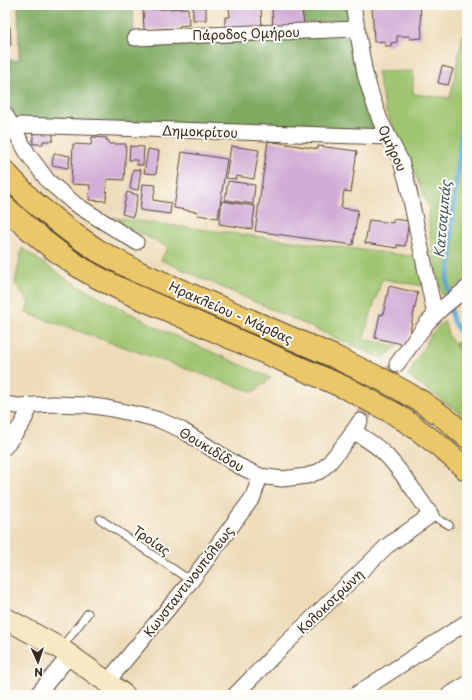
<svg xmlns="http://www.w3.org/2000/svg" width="472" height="700" font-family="'Playpen Sans',sans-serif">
<rect width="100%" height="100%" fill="#fdfcf7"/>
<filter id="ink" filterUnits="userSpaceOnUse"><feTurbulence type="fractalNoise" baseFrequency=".025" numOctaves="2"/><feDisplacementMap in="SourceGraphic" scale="8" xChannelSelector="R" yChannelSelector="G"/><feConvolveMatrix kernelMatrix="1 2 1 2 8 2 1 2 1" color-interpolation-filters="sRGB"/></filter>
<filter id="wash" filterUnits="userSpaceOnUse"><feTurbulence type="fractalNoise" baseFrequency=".012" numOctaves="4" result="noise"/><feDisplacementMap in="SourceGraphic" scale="16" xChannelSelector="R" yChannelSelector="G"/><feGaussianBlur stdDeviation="0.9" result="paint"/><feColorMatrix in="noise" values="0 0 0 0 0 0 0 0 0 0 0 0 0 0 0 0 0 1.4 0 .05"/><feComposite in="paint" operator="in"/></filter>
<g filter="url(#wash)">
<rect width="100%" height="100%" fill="#eedcb9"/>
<path fill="#9fc570" stroke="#6d7847" d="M467,15v264l-25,16 -8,-35 -6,-42 1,-10 -23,-56 -20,-40 -9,-40 36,-1v23l37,4z
M106,217l312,40 6,29 -42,-7 -19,60 34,7 -14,13 -222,-99 7,-13z
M22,248l46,32 94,50 109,48 -18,14 -227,-79 3,-10 -14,-20z
M444,321l5,16 5,6 13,23v54l-11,-10 -48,-34 23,-42z"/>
<path fill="#7faa62" stroke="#5d6a40" d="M18,5h166l-51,2 1,33 218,-4 25,94 -353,-11 -10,-5 -9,-16v-38h14z
M304,5h44l3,15 -47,3z
M467,341v25l-13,-23z"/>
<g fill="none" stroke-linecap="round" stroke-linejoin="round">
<path stroke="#5da9d6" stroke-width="5" d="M467,92l-9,70 -6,59 -1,40 -4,19 4,32 2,9 14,23"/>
</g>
<g id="blocks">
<path fill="#d1acd6" d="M272,5h29l3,18 -2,6 -29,1z
M372,5h48l2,33 -12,1v-3h-13v6l-6,1v3h-6v-5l-11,1z
M261,6l1,25 -37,1v-15h5l-1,-10z
M193,7h13v13h-13z
M188,8l1,17 -10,1v2l-35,2 -1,-20z
M7,16l1,11h2l1,18 -6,1v-29z
M442,66l11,3 -5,16 -10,-2z
M33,132h20v9h-10v3h-10z
M92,137l15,1 -1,2 3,1v3h17l-2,36 -17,-1 -1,22 -17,-1 1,-15 -19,-1 2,-40 18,1z
M268,141l50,8v-3l39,5 -6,41 -7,-1 -3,17 17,2 -5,35 -98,-14z
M130,146l14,1 -1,18h-6v-5h-8z
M231,146l28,4 -5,29 -18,-3v3l-10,-1z
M148,149l11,2 -3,23 -12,-1z
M182,152l45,7 -9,59 -21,-3 1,-3 -24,-4z
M54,153l16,3 -2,12 -16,-3z
M133,169l8,1 -3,20 -8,-1z
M228,181l27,4 -2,19 -28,-4z
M143,184l13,1 -3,15 18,3 -1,11 -30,-4z
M127,192l11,3 -5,22 -11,-3z
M222,201l33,5 -3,23 -33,-5z
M393,219l16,2 -4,25 -8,-1v3l-32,-5 4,-23 24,3z
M389,286l29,7 -11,52 -32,-7 5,-24 3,1z"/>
</g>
</g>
<g filter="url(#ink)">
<use href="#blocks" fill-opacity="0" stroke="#564535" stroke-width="1"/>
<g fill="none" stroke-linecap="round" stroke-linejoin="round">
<path stroke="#cab89a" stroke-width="15" stroke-dasharray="15 8" stroke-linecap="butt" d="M360,421l37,-57"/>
<g stroke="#564535" stroke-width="9">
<path id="lane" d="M431,515l18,10
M100,519l91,62
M62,647l26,-34"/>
</g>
<g stroke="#564535" stroke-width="17">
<path id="street" d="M353,5l12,69 7,23 8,23 21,41 7,25 27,129
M135,38l221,-9
M5,114l23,40 20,27 27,23 61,38
M12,128l8,-3 369,12
M397,364l30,-41 15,-15 25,-20
M5,404l13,2 36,-2 32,1 21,3 37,8 15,4 23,10 55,35 23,11 22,3 25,-3 13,-5 9,-8 20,-25 11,-17
M5,447l17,-23 9,-18
M107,682l84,-101 62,-84 7,-21
M37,695l33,-40
M235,695l38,-39 114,-110 44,-31c-15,-21 -29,-44 -47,-62 -9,-9 -20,-15 -31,-22
M355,695l112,-73
M449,695l18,-11"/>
</g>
<g stroke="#564535" stroke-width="23">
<path id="secondary" d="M5,618l56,31 46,33 17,13"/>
</g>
<g stroke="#564535" stroke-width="24">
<path id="primary" d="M5,172l27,29 36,29 29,20 41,22 197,85 48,23 20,11 19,11 24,17 21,18
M5,207c23,22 49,44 76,61 16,10 33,18 50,26l217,95 47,25 18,12 28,21 26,23"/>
</g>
<use href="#lane" stroke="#fff" stroke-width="7"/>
<use href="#street" stroke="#fff" stroke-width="15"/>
<use href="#secondary" stroke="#f7e9c3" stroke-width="21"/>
<use href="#primary" stroke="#eac769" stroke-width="22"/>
</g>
</g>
<g text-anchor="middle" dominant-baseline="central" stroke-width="4" stroke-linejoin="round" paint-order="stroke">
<g font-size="13" fill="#3b2a1e" stroke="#fdfcf7">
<text transform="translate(246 33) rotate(-2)">Πάροδος Ομήρου</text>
<text transform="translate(200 131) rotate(2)">Δημοκρίτου</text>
<text transform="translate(393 148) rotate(65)">Ομήρου</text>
<text transform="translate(231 312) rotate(24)">Ηρακλείου - Μάρθας</text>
<text transform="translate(212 449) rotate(31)">Θουκιδίδου</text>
<text transform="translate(152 540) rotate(34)">Τροίας</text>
<text transform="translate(188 581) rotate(-52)">Κωνσταντινουπόλεως</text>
<text transform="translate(330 601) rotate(-44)">Κολοκοτρώνη</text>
</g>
<g font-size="14" font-style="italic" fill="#495d68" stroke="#fdfcf7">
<text transform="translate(442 219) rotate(-85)">Κατσαμπάς</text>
</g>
</g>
<rect width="472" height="700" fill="none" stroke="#fdfcf7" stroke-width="20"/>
<g transform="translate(38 662) rotate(177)" stroke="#fdfcf7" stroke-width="3" paint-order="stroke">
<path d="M0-3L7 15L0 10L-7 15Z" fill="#3b2a1e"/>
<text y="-6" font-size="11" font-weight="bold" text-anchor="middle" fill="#3b2a1e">N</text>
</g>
</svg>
